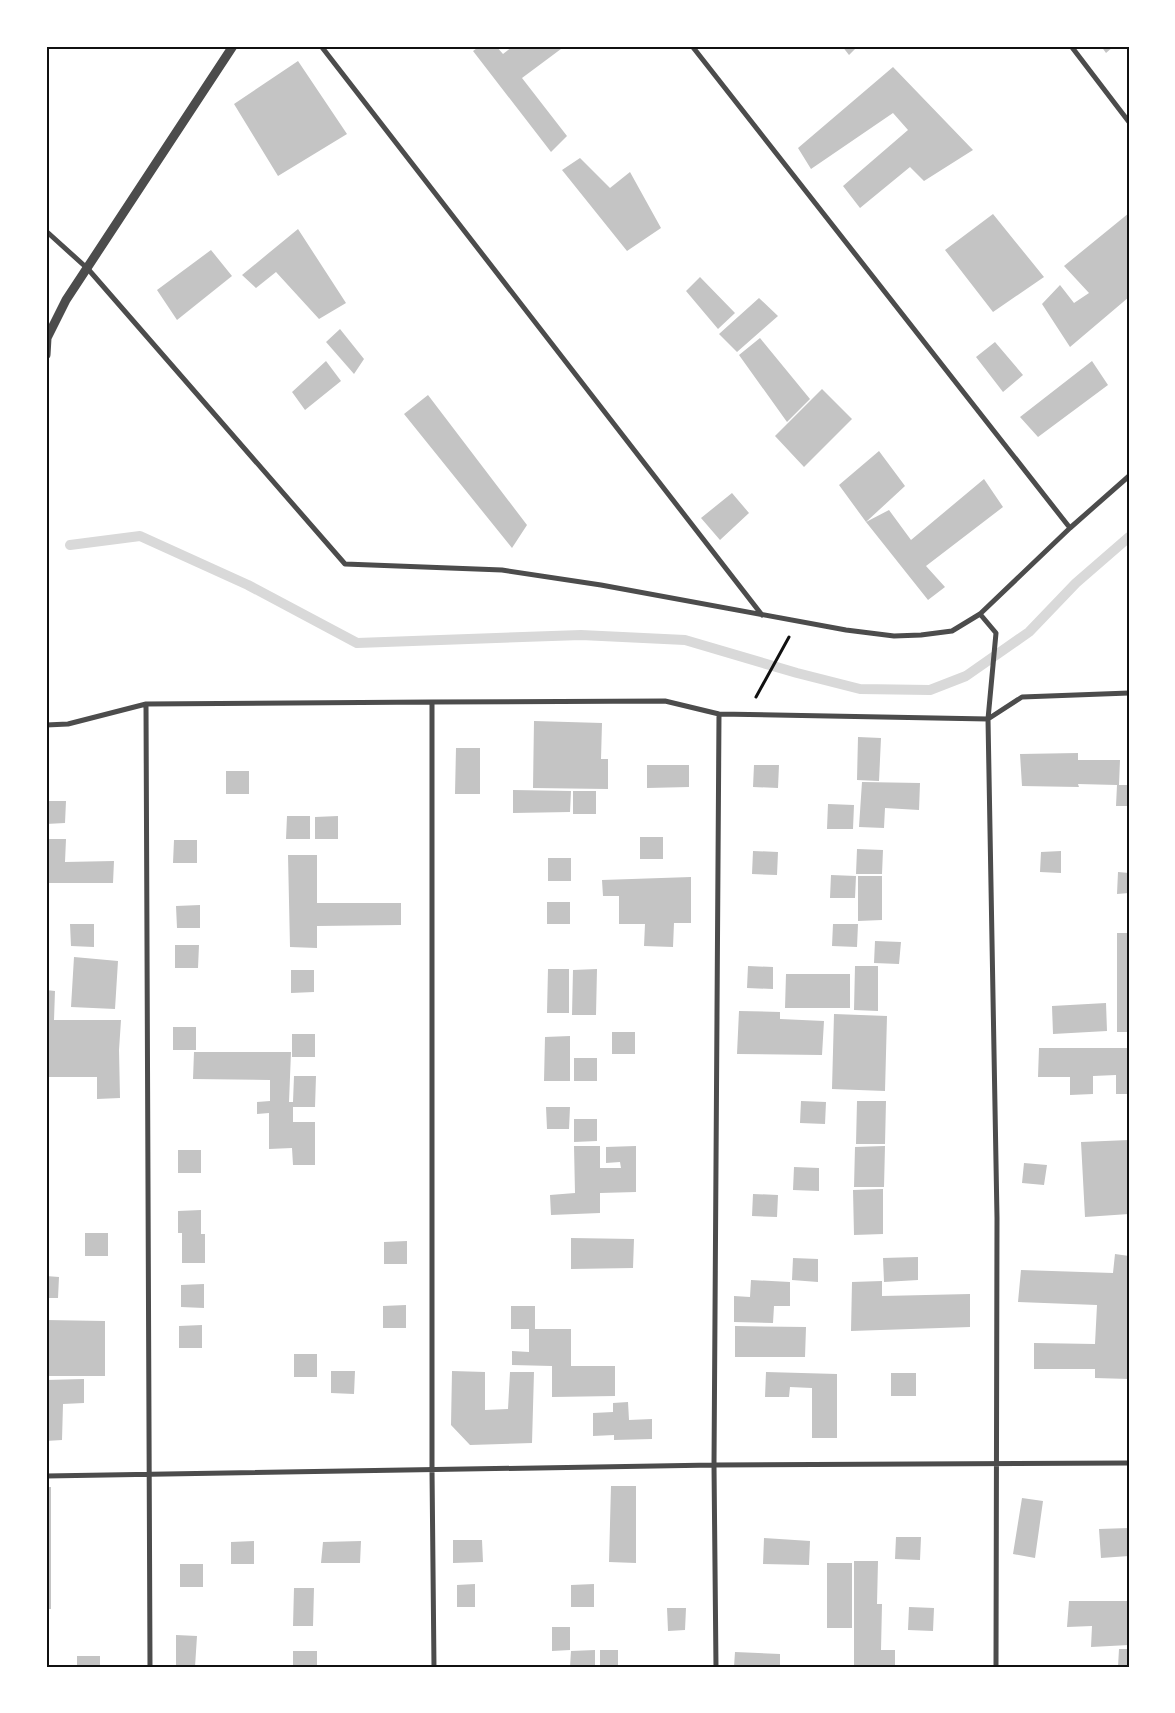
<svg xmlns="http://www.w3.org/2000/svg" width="1175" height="1713" font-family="'Archivo Narrow',sans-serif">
<rect width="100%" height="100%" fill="#fff"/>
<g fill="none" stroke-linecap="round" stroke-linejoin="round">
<path stroke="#d9d9d9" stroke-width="10" d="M70,545l70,-9 108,49 109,58 224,-8 104,5 112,33 63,16 70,1 36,-14 63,-44 47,-49 53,-46"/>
</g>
<path fill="#c4c4c4" d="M480,46h16l7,8 10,-8h52l-43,32 45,58 -16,16 -78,-101z
M842,46h16l-9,9z
M1101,46h13l-8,7z
M298,61l49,73 -69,42 -44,-72z
M893,67l80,83 -49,31 -14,-14 -50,41 -17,-22 65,-56 -15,-17 -82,56 -13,-21z
M580,158l30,30 20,-16 31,56 -34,23 -65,-81z
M1129,213v84l-59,50 -28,-43 18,-19 14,18 15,-10 -25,-27z
M993,214l51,63 -51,35 -48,-62z
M298,229l48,74 -27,16 -43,-47 -20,16 -14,-13z
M211,250l21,26 -55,44 -20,-30z
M700,277l35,36 -17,16 -32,-38z
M759,298l19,18 -41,36 -18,-18z
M340,329l24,30 -10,15 -28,-32z
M760,338l50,61 -23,23 -48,-67z
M995,342l28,33 -20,17 -27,-35z
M326,361l15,20 -36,29 -13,-18z
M1092,361l16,24 -70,52 -18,-20z
M822,389l30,30 -48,48 -29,-31z
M428,395l99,130 -15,23 -108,-134z
M879,451l26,35 -39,36 -27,-37z
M984,479l19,28 -77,59 19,21 -17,13 -62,-78 23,-12 22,30z
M732,493l17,20 -29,27 -19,-22z
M534,721l68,2 -1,36h7v30l-75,-1z
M858,737l23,1 -2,43 -22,-1z
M456,748h24v46h-25z
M1078,753v7h42l-1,25h10v21h-13l1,-21 -39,-1 1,3 -57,-1 -2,-32z
M647,765h42v22l-42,1z
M754,765h25l-1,23 -25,-1z
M226,771h23v23h-23z
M862,782l58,1 -1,27 -34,-2 -1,20 -25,-1z
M513,790l58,1 -1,21 -57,1z
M573,791h23v23h-23z
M46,801h20l-1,22 -19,1z
M828,804l26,1 -1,24h-26z
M287,816h23v23h-24z
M338,816v23h-23v-22z
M640,837h23v22h-23z
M46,839h20l-1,23 49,-1 -1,22h-64v39h-3z
M174,840h23v23h-24z
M857,849l26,1 -1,24h-26z
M753,851l25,1 -1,23 -25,-1z
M1061,851v22l-21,-1 1,-20z
M288,855h29v48h84v22l-84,1v22l-27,-1z
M548,858h23v23h-23z
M1118,872l11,1v20l-12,1z
M831,875l25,1 -1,22h-25z
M858,876h24v44l-24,1z
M691,877v46h-17l-1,24 -29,-1 1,-22h-26v-28h-16l-1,-16z
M547,902h23v22h-23z
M200,905v23h-23l-1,-22z
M70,924h24v23l-23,-1z
M833,924h25l-1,23 -25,-1z
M1117,933h12v99h-12z
M875,941l26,1 -2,22 -25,-1z
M175,945h24l-1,23h-23z
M74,957l44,4 -3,48 -44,-2z
M748,966l25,1v22l-26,-1z
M855,966h23v45l-24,-1z
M548,969h21v44h-22z
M597,969l-1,46h-24l1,-45z
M291,970h23v22l-23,1z
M786,974h64v34h-65z
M46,990l9,1 -1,29h67l-2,30 1,48 -23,1v-22h-51z
M1106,1003l1,28 -54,3 -1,-28z
M739,1011l41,1v7l44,2 -2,34 -85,-1z
M834,1014l53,2 -2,75 -53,-2z
M173,1027h23v23h-23z
M612,1032h23v22h-23z
M292,1034h23v23h-23z
M570,1036v45h-26l1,-44z
M1039,1048h90v46h-13v-19l-23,1v18l-23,1v-18h-32z
M194,1052h97l-2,50h4l1,-26h22l-1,31h-22v15h22v43h-22l-1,-17 -23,1v-36l-12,1v-12l13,-1v-21l-77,-1z
M574,1058h23v23h-23z
M801,1101l25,1 -1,22 -25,-1z
M857,1101h29l-1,43h-29z
M546,1107h24l-1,22h-22z
M574,1119h23v22l-23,1z
M1129,1140v74l-44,3 -4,-75z
M574,1146h26v22h21l-1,-6 -14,1v-16l30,-1v46l-36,1v20l-49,2 -1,-20 25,-2z
M885,1146l-1,41h-30l1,-40z
M178,1150h23v23h-23z
M1024,1163l23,2 -3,20 -22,-2z
M794,1167l25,1v23l-26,-1z
M883,1189v45l-29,1 -1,-45z
M753,1194l25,1 -1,22 -25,-1z
M201,1210v24h4v29h-23v-30h-4v-22z
M85,1233h23v23h-23z
M571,1238l63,1 -1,29 -62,1z
M407,1241v23h-23v-22z
M1115,1254l14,2v123l-34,-1v-9h-61v-26l61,1 2,-39 -79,-3 3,-32 92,3z
M918,1257v23l-34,2 -1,-24z
M793,1258l25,1v23l-26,-2z
M46,1276l13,1 -1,21h-12z
M751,1280l39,2v24h-16l-1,17 -39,-1v-26l16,1z
M882,1281v15l88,-2v33l-119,4 1,-49z
M204,1284v24l-23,-1v-22z
M406,1305v23h-23v-22z
M511,1306h24v23h36v37h44v30l-63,1v-31l-40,-1v-14l17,1v-23h-18z
M46,1320l59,1v55h-59z
M202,1325v23h-23v-22z
M735,1326l71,1 -1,30h-70z
M294,1354h23v23h-23z
M331,1371h24l-1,23 -23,-1z
M452,1371l33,1v38l23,-1 2,-37h24l-2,71 -62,2 -19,-20z
M766,1372l71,2v64h-25v-50l-22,-1 -1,10h-24z
M891,1373h25v23h-25z
M84,1379v24l-21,1 -1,36 -16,1v-61z
M628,1402l1,18 23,-1v20l-38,1v-5l-21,1v-23l20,-1v-9z
M611,1486h25v77l-27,-1z
M46,1487h5v122h-5z
M1022,1498l21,3 -8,57 -22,-4z
M1129,1528v28l-28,2 -2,-29z
M896,1537h25l-1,23 -25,-1z
M764,1538l46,3 -1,24 -46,-1z
M453,1540h29l1,22 -30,1z
M254,1541v23h-23v-22z
M361,1541l-1,22h-39l2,-21z
M854,1561h24l-1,43h5l-1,46h14v17h-41z
M827,1563h25v65h-25z
M180,1564h23v23h-23z
M475,1584v23h-18v-22z
M594,1584v23h-23v-22z
M294,1588h20l-1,38h-20z
M1069,1601h60v44l-38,2 1,-21 -25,1z
M909,1607l25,1 -1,23 -25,-1z
M667,1608h19l-1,22 -17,1z
M552,1627h18v23l-18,1z
M176,1635l21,1 -2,31h-19z
M1119,1649h10v18h-11z
M595,1650v17h-25l1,-16z
M600,1650h18v17h-18z
M293,1651h24v16h-24z
M735,1652l45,2v13h-46z
M77,1656h23v11h-23z"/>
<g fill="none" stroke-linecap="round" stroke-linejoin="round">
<path stroke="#111" stroke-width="3" d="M756,697l33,-60"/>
<path stroke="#4c4c4c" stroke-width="5" d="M321,46l441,569
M692,46l378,482
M1071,46l58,76
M46,231l42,38 257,295 157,6 99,15 245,45 48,6 27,-1 31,-4 28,-17 90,-86 59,-52
M980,614l16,19 -8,86 9,499 -1,449
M432,702v768l2,197
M146,704l4,963
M988,719l34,-22 107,-4
M46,725l22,-1 78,-20 286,-2 233,-1 54,13 269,5
M46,1476l668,-11 415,-2
M716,1667l-2,-202 5,-751"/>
<path stroke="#4c4c4c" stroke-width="9" d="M46,355l1,-17 19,-38 167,-254"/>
</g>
<rect width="1175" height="1713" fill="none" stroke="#ffffff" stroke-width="95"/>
<rect x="48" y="48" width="1080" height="1618" fill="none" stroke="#111" stroke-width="2"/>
</svg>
